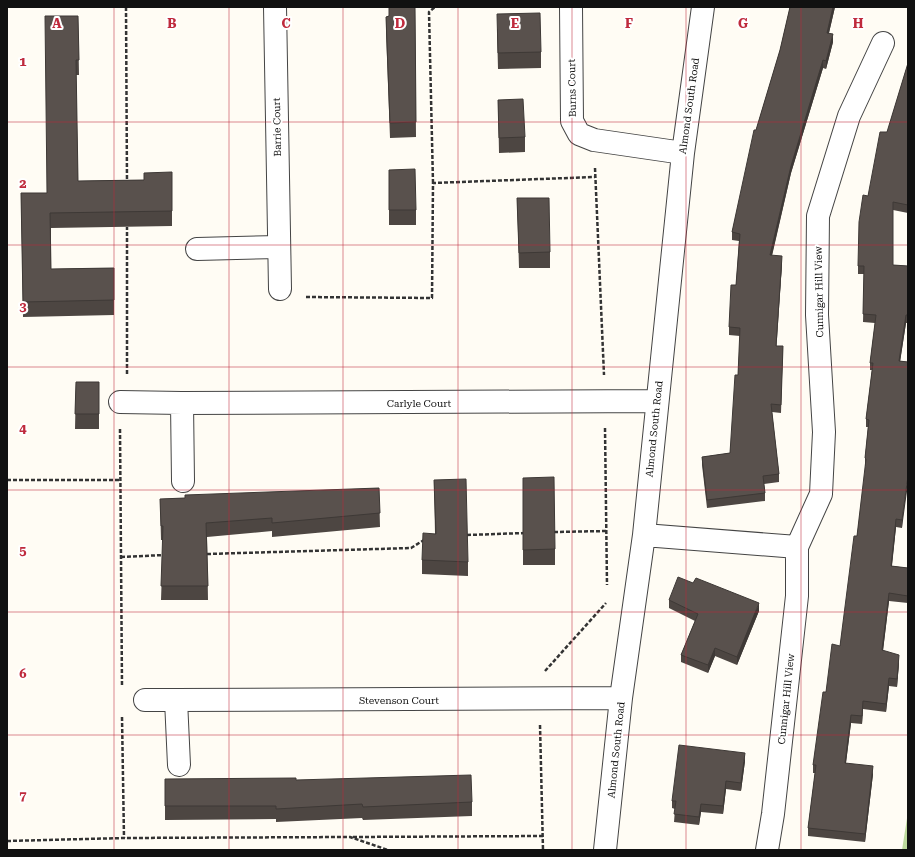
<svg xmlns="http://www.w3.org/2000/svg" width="915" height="857" font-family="'Roboto Serif',serif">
<rect width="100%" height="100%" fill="#fffcf4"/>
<path fill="#bdda9d" d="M908,812v38h-6z"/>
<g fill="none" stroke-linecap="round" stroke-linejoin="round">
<g stroke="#444" stroke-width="24">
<path id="minor" d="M275,7l5,282
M571,7l1,114 7,13 15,6 89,13
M197,249l82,-2
M120,402l62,1
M183,481l-1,-78 475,-2
M644,535l153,12
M145,700h31
M179,765l-3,-65 445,-2
M605,850l16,-152 23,-163 39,-382 20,-146
M767,850l6,-36 24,-218v-49l24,-53 3,-62 -7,-117 1,-99 31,-100 34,-73"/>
</g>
<path stroke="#333" stroke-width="2.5" stroke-dasharray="4 2" stroke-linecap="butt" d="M126,7l1,176
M595,168l9,207
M433,183l-4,-171 6,-5
M306,297l126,1 1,-115 162,-6
M127,374v-147
M605,428l2,157
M120,429l2,257
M7,480h114
M554,532l53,-1
M467,535l58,-2
M207,554l204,-6 13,-8
M121,557l43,-2
M545,671l61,-68
M122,717l2,121
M540,725l3,125
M353,837l190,-1
M7,841l117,-3 226,-1 38,13"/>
<use href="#minor" stroke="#fff" stroke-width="22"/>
</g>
<path fill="#4d4642" d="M389,7h26l1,130 -26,1 -4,-106v-15l3,-1z
M790,7h45l-6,26 4,9 -7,27 -3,-1 -32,105 -19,83 10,8 -6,82h7l-2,67 -9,-1 7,62v8l-15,2 1,9v8l-58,7 -5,-43v-8l28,-4 8,-78 2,-39 -11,-1v-8l7,-42 3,-44 -7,-1v-8l24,-102 24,-80z
M78,16l1,59h-3l2,106 66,-1 28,-8v54l-121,2v41l63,-1v47l-91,2 -2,-124h26z
M497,29l44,23v16l-43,1z
M908,63v150l-15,-3v55l15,1v57h-2l-6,38 8,1 -6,166 -6,-1 -4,39 16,2v35l-19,-2 -6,50 16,12 -2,24 -8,-1 -3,26 -23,-3 -1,15 -11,-1 -5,40 27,11 -8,68 -57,-6v-8l7,-55h-2v-8l13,-73 14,-46 17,-110 9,-70h-1v-8l3,-31h-2v-8l6,-49h-2v-7l5,-40 -12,-1 1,-48h-6v-8l10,-70z
M498,100l27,37v15l-26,1z
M389,170l27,40v15h-27z
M517,198l33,54v16h-31z
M76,382h23v47h-24z
M523,478l32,71v16h-32z
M434,480l34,82v14l-46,-2v-14l13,-26z
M379,488l1,39 -108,10v-6l-65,6 1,63h-47l2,-60h-2l-1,-41 25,-1z
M669,600l90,11 -22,54 -22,-9 -7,17 -27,-11v-7l14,-34 -26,-13z
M745,761l-4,30 -15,-2 -3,25 -22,-2 -2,13 -25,-3 1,-13 -3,-1v-7z
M165,779l131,1 176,22v14l-109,4 -1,-2 -86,4v-3l-111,1z"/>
<path fill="#3e3936" d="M833,7h2l-8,34v-8z
M833,34v8l-7,27v-8z
M823,60v8l-32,105 -21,90v-8l21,-89z
M782,256v8l-6,90v-8z
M906,315v8l-7,46v-8z
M908,476v8l-6,44v-8z
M896,519v8l-5,46v-7z
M889,593v8l-7,57v-8z
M759,603v8l-22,54v-8z
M715,648v8l-7,17v-8z
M899,655v8l-2,24v-8z
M889,678v8l-3,26v-8z
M863,701v8l-1,15v-8z
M851,715v8l-6,47v-7z
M745,753v8l-4,30v-8z
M873,766v8l-8,68v-8z
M726,781v8l-3,25v-8z
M701,804v8l-2,13v-8z"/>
<path fill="#59514d" stroke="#3e3936" d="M389,7h26l1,115 -26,1 -4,-106 3,-1z
M790,7h43l-6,26 6,1 -7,27 -3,-1 -32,106 -21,89 12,1 -6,90h7l-2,59 -10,-1 8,70 -16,2 2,17 -58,7 -5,-43 28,-4 5,-78h3l2,-47 -11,-1 2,-42h5l4,-51 -8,-2 22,-102h2l24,-80z
M540,13l1,39 -43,1 -1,-39z
M45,16h33l1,44h-3l2,121 66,-1v-7l28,-1v39l-122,2 1,56 63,-1v32l-91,2 -2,-109h26z
M908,63v142l-15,-3v63l15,1v49h-2l-7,46 9,1v114l-6,44 -6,-1 -5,47 17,2v28l-19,-3 -7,57 17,5 -2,24 -8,-1 -3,26 -23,-3 -1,15 -11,-1 -6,48 28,3 -8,68 -57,-6 8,-63h-3l10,-73h3l6,-48 8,2 14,-110h3l9,-77 -1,-1 4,-38 -3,-1 7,-56h-3l6,-48 -13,-1 1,-48h-6l1,-44 4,-27 5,1 12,-64h7z
M523,99l2,38 -26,1 -1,-38z
M415,169l1,41h-27v-40z
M517,198h32l1,54 -31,1z
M76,382h23v32h-24z
M554,477l1,72 -32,1v-72z
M466,479l2,83 -46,-2 1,-27 13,1 -2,-54z
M379,488l1,25 -108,10v-5l-66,5 2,63h-47l2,-60h-2l-1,-27 25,-1v-3z
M678,577l15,6 3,-5 63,25 -22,54 -22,-9 -7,17 -27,-10 17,-41 -29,-14z
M679,745l66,8 -4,30 -15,-2 -3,25 -22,-2 -2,13 -25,-3 2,-13h-4z
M471,775l1,27 -109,5 -1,-3 -86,5v-3h-111v-27l131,-1v2z"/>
<path fill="none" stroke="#bf2a3d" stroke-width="1" stroke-opacity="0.55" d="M114,7v843M229,7v843M343,7v843M458,7v843M572,7v843M686,7v843M801,7v843M7,122h901M7,245h901M7,367h901M7,490h901M7,612h901M7,735h901"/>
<g text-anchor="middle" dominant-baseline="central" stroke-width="4" stroke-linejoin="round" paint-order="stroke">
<g font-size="10" fill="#111" stroke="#fff">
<text transform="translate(572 88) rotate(-91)">Burns Court</text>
<text transform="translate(689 106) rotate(-82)">Almond South Road</text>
<text transform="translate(277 127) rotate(-91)">Barrie Court</text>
<text transform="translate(819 292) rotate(-91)">Cunnigar Hill View</text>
<text x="419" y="403">Carlyle Court</text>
<text transform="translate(654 429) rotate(-84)">Almond South Road</text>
<text transform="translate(786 699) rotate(-84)">Cunnigar Hill View</text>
<text x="399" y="700">Stevenson Court</text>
<text transform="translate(616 750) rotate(-84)">Almond South Road</text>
</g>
</g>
<g font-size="13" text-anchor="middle" font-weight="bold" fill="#bf2a3d" stroke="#fff" stroke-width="4" stroke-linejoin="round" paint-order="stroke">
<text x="57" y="28">A</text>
<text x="172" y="28">B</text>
<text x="286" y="28">C</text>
<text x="400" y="28">D</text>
<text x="515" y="28">E</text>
<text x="629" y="28">F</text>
<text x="743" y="28">G</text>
<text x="858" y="28">H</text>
<text x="23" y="66">1</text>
<text x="23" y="188">2</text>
<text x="23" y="311">3</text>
<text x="23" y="433">4</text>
<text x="23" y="555">5</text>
<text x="23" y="678">6</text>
<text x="23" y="800">7</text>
</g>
<rect width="915" height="857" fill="none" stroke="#111111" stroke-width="16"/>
</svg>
